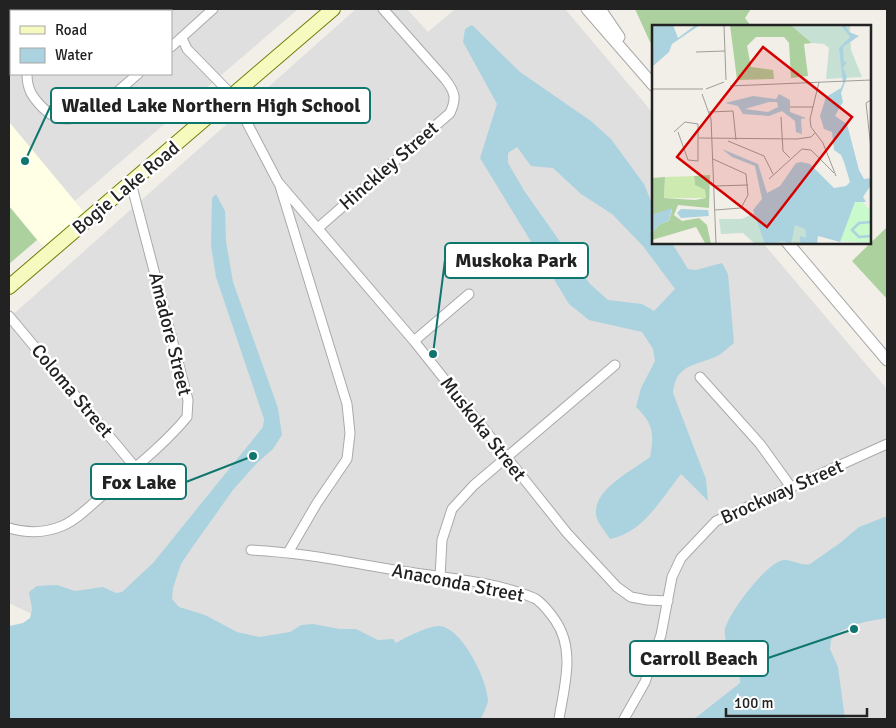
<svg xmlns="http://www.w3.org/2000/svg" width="896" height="728" font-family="Signika,sans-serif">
<rect width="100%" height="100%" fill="#f2efe9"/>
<path fill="#e0dfdf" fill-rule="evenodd" d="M9,9h289l-223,192 -66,-79zM11,11h160v63h-160z
M356,9h51l21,23 27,-23h110l88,104 1,129 109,1 124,146v330h-482l-344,-91 -52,-25v-285z"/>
<path fill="#ffffe5" d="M9,122l78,94 -40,35 -38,-45z"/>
<path fill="#add19e" d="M635,9h116l-6,9 6,8h-97l-1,20 -3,-4z
M9,206l28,34 -28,24z
M887,227v72l-35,-38z"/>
<path fill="#aad3df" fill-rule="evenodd" d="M472,25l48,47 71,49 20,18 33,45 9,22 1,36 18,1 16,26 8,1 26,-7 6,11 6,69c-4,3 -8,7 -12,10 -21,14 -46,7 -49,40l33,86 2,22 -27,-27c-20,25 -38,59 -71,65 -4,-7 -13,-16 -14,-24 -3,-26 36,-44 54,-58 4,-23 4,-33 -14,-50l5,-19 14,-27 -2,-12 -11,-17 -53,-12 -20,-16 -89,-146 17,-54 -34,-62 2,-13zM517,147l14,19 22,2 28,26 31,20 31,32 32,43 -21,22 -12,-7 -34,-4 -18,-16 -65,-92 -17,-29v-10z
M216,194l9,17 1,30 7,41 45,126 4,27 -9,14 -17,15 -23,26 -42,59 -10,15 -8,24 -1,11 7,8 26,8 32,17 22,5 31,-5 11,-7 12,-1 27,5h16l22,11 15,-1 3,4c8,-5 34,-18 43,-17 23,1 49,55 49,75 -1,5 -5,13 -7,18h-472v-93l14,-3 7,-5 2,-9 -3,-17 8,-6 20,-1 18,6 28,-4 13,6 6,-1 31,-29 110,-136 1,-8 -48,-142 -5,-31 1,-48z
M887,516v102c-18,3 -43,6 -56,22l-1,9 8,18 7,52h-151l46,-36c1,-14 -10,-21 -13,-35 -1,-6 -3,-14 -2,-19 5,-18 38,-61 55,-68 10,-4 20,6 30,3l30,-21 19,-16z"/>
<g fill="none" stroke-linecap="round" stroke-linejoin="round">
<g stroke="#a9a9a9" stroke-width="11">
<path id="minor" d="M73,9v2
M182,38l5,11 46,47 45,86 136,159 153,192 50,54 14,10 16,3 21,1
M171,47l42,-38
M27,74c0,15 5,23 16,34 31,32 70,-14 95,-34
M280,186l67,218 3,29 -3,26 -30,44 -28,48
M318,228l132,-115c7,-15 5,-21 -5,-34l-62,-70
M9,316l126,151
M414,341l55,-47
M700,377l60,67 31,43
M9,528c17,5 36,5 53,-2 15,-6 30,-22 43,-33 28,-24 58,-47 82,-76l1,-17 -57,-217
M251,550c50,2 100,13 150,21 41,6 96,11 133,27 8,4 16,15 21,22 21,30 9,67 4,99
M440,577l2,-37 10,-31 22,-24 141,-120
M624,719l21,-37 16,-47 11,-58 9,-19 35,-37 171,-77"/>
</g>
<g stroke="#a9a9a9" stroke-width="13">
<path id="tertiary" d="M587,9l67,77
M600,9l19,28
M787,242l100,118"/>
</g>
<g stroke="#707d05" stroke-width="16">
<path id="secondary" d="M9,287l324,-278"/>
</g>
<use href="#minor" stroke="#fff" stroke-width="9"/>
<use href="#tertiary" stroke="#fff" stroke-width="11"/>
<use href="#secondary" stroke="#f7fabf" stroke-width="14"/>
</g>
<g text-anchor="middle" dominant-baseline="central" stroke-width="5" stroke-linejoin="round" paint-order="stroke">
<g font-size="19" fill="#222" stroke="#fff">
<text transform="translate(389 166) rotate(-41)">Hinckley Street</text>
<text transform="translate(126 188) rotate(-40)">Bogie Lake Road</text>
<text transform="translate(170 334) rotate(76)">Amadore Street</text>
<text transform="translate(72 391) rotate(50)">Coloma Street</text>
<text transform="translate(483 429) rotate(52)">Muskoka Street</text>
<text transform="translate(782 492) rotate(-24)">Brockway Street</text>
<text transform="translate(458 583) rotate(11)">Anaconda Street</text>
</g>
</g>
<g transform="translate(652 25)">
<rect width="219" height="219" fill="#f2efe9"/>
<path d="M42,151l1,9 10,5 1,8h-42l1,-21z" fill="#cdebb0"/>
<path d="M78,0h61l21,18 -8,1 4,32 -17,2 -2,-35 -5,-6h-28l-9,9 4,21 22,3 1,9 -37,1zM58,150l-1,33 -31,-3 -4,10 8,6 17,-3 8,7 4,19 -6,-1 -9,-16 -44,13v-7l8,-9 9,-3 3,-11 -20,5v-37l13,-1 -1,21 31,2 11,-2 -1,-8 -10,-5 -1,-9z" fill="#add19e"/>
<path d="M139,0h59l1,25 11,27 -36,2 3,-31 -5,-4 -12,-1zM108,185l44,13 5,21h-54l-12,-11 -22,1 -2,-15h23z" fill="#c6e0d4"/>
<path d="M208,175l11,11v32l-31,-2 15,-40z" fill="#c8facc"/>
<path d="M0,0h21l5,13 16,-12 6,-1 -28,19 -3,8 -17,15zM189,0h4l4,7 10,4 -16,11 1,15h3l-4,6 4,9 -6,16 2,9 -8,14 12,8 12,46 5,9 7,-1v7l-8,12 3,5h-11l-15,40 -22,-6 -1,8h-17v-8l6,2 -1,-9 -10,-4 -4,19 -7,-3 -19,3 -12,-34 9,-11 -7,-33 -23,-9 -10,-8 36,15 9,29 13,-7 16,-23 5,-1 9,2 24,24 12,-2 4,-4 -6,-20 -3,-7 -7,-5 -2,-18 -8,-3 -4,-13 6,-19 15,-9 2,-5 -4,-35 11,-11zM127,69l11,6v12l16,6 -5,1 1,15 -6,-2 -1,-11 -13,-10 -13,5 -26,-2 -5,-8 -13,-3 28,-7 23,3zM117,77h8l1,5 -10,5 -23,-3zM20,183l-3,13 -9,3 -8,9v-18zM29,184l27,1 1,6 -28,2 -4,-5z" fill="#aad3df" fill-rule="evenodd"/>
<path fill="none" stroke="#aad3df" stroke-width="2.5" d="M219,197l-12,1 -7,7 7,7 12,-1"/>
<path fill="none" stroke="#9f9d99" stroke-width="1" d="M72,0l2,55M44,27l29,-1M167,57l-9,37 1,8 12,16 13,33M78,61l141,-6M0,64h51M54,64l18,-7M50,69l9,25 5,125M219,75l-5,3 5,46M138,82h23M57,87l24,-1 3,29M129,92l2,34 7,7M22,107l11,-10 13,2v37l-10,-1 -10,-28M47,113l98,1 14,-2 4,-4M76,116l36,15 9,18M61,134l33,15 2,21 -7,13 -26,2M117,154l33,-30 9,1 23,23M62,161l34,-1"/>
<path fill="#d40000" fill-opacity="0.15" stroke="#d40000" stroke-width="2.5" d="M111,22l89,70 -85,110 -90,-70z"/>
<rect width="219" height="219" fill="none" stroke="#222" stroke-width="2.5"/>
</g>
<path fill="none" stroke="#0f766e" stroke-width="2" d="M25 161L51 105M433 354L445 260M253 456L186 482M854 629L768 658"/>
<g fill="#0f766e" stroke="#fff" stroke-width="2">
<circle cx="25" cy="161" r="5"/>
<circle cx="433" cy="354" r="5"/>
<circle cx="253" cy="456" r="5"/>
<circle cx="854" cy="629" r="5"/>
</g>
<g fill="#fff" stroke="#0f766e" stroke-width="2">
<rect x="51" y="88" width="319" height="35" rx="5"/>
<rect x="445" y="243" width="143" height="35" rx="5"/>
<rect x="91" y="464" width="95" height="35" rx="5"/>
<rect x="630" y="641" width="138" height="35" rx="5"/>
</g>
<g font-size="20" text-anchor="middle" font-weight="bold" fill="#222">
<text x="211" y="112">Walled Lake Northern High School</text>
<text x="516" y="267">Muskoka Park</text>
<text x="139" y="489">Fox Lake</text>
<text x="699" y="665">Carroll Beach</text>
</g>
<rect width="896" height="728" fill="none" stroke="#222222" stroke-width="20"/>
<rect x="10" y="10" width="162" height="65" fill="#ffffff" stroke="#a7a7a7"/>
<rect x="20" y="26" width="25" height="8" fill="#f7fabf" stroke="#a7a7a7"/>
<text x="55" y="35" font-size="15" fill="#222222">Road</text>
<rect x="20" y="48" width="25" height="15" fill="#aad3df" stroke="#a7a7a7"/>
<text x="55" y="60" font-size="15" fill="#222222">Water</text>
<path d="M726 708v8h141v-8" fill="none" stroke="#222222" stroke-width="2.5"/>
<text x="734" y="708" font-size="15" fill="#222222" stroke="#ffffff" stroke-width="4" paint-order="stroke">100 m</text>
</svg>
